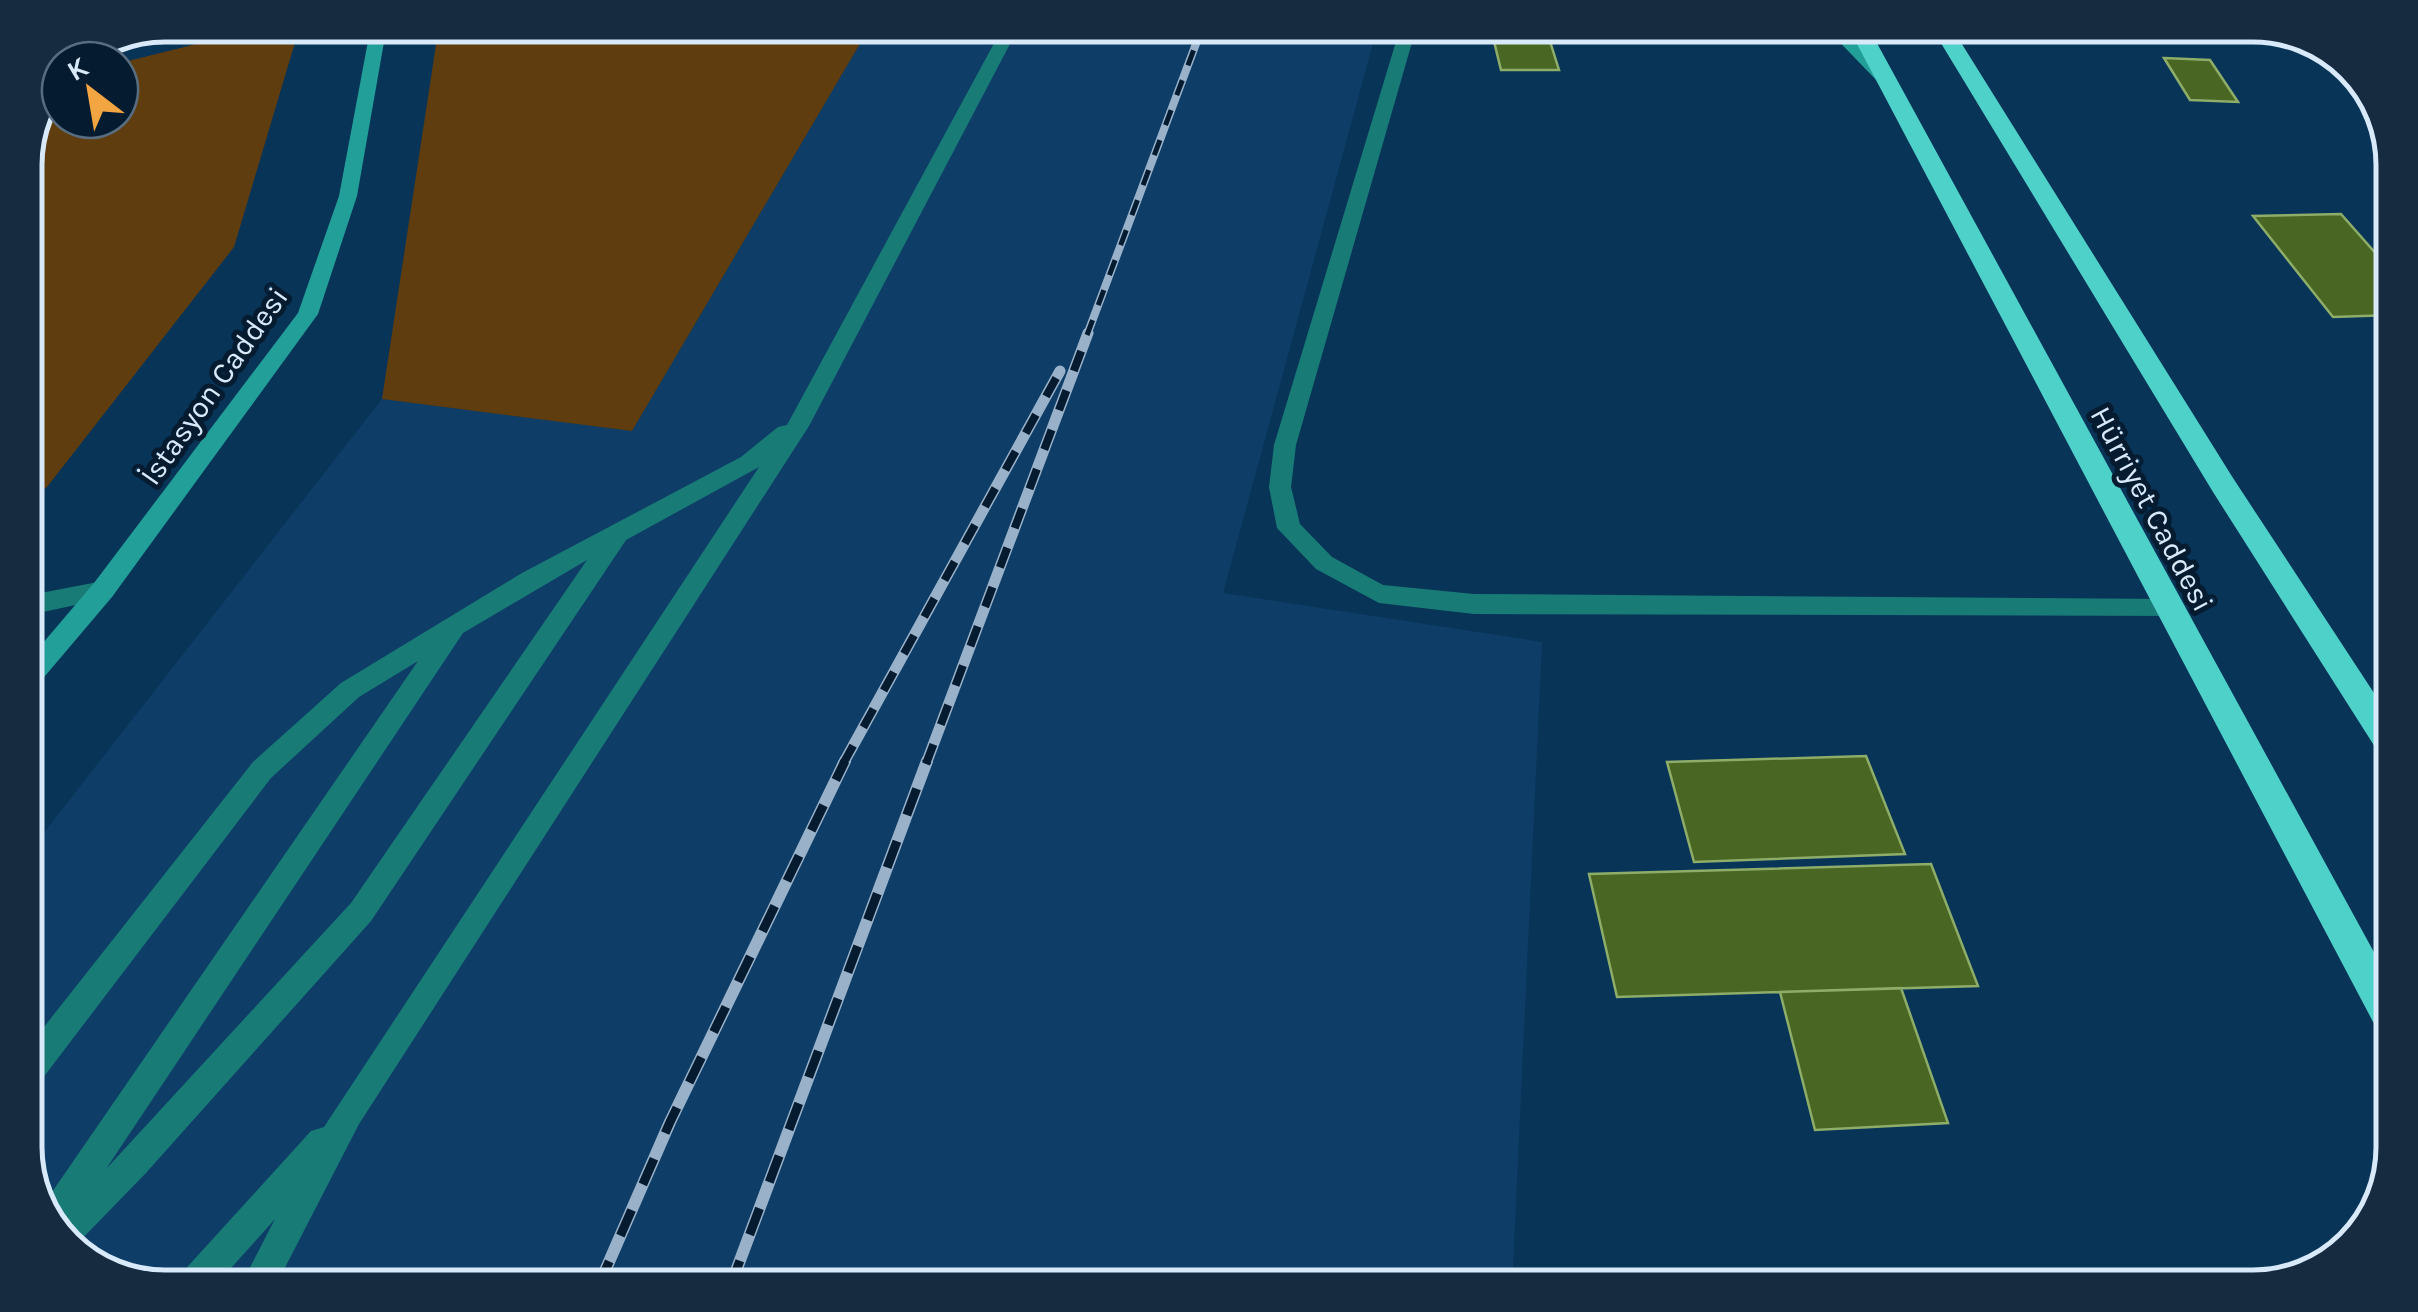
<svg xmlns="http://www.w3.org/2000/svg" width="2418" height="1312" font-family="Karla,sans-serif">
<rect width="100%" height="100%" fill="#083458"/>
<path fill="#0e3e68" d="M871,25h507l-155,568 319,49 -30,645h-1347l-69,-19 -52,-51 -19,-62v-298l357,-458 250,32z"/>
<path fill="#603d0e" d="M273,25h10l-7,16 20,-2 -62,208 -187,240 -22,15v-345l35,-77v40h60v-57z
M439,25h432l-239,406 -250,-32z"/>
<path fill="#496623" stroke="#8dad69" stroke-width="2.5" d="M1490,25h127l10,12 -78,1 10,32h-58z
M2164,58l46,2 28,42 -48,-2z
M2341,214l52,59v42l-60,2 -80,-101z
M1866,756l39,98 -211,8 -27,-100z
M1931,864l47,122 -361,11 -28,-123z
M1901,988l47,135 -133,7 -35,-138z"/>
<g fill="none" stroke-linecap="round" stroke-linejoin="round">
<path fill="#197b76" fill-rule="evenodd" d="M165,25h9l-10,6 -7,-3z"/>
<path fill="#197b76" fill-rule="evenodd" d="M1004,25h16l-211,401 -450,698 -84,163h-35l35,-68 -61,68h-39l5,-12 131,-144 13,-4 435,-660 -133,73 -255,381 -226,253 -71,73 -30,-30 -3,-9 377,-547 -59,36 -88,81 -235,309 -11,4v-40l228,-289 88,-79 181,-110 219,-116 37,-30 9,-2zM587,560l-236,343 -245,266 357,-536z
M1401,25h16l-121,420 -5,42 9,37 32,33 51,28 91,9 694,5 9,3 3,7 -3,7 -703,-2 -95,-11 -63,-34 -39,-41 -8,-41 5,-42z
M103,581l9,2 3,7 -3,7 -87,19v-20z"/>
<path fill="#229f98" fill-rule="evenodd" d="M371,25h16l-30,171 -39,118 -206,283 -78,92 -9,3v-28l69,-81 204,-270 41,-117z
M1823,25h17l54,53v8h-12z"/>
<path fill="#4ed1c9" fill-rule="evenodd" d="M1847,25h20l526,962v53l-13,-5z
M1930,25h20l283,453 160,244v40l-11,-4 -169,-266z"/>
<g stroke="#99b2c9" stroke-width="8">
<path id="rail-far2" d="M1087,335l116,-310"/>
</g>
<g stroke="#99b2c9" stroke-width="11">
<path id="rail-far1" d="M843,764l217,-393
M926,764l162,-431"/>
</g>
<g stroke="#99b2c9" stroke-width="12">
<path id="rail" d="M598,1287l72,-165 175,-361
M730,1287l197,-526"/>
</g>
<use href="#rail-far2" stroke="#051b30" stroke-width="5" stroke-dasharray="16" stroke-linecap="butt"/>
<use href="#rail-far1" stroke="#051b30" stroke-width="8" stroke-dasharray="21" stroke-linecap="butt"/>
<use href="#rail" stroke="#051b30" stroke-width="9" stroke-dasharray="28" stroke-linecap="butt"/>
</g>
<g text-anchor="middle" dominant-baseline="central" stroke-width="10" stroke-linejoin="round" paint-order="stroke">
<g font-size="30" fill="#d8e9fa" stroke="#051b30">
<text transform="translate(214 386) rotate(-55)">İstasyon Caddesi</text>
<text transform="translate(2152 509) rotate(62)">Hürriyet Caddesi</text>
</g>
</g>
<path d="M0 0H2418V1312H0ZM165 42H2253A123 123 0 0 1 2376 165V1147A123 123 0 0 1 2253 1270H165A123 123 0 0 1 42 1147V165A123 123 0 0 1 165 42Z" fill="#162b40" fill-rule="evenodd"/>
<path fill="none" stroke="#d8e9fa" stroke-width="5" d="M165 42H2253A123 123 0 0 1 2376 165V1147A123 123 0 0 1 2253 1270H165A123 123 0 0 1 42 1147V165A123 123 0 0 1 165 42Z"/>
<g transform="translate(90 90) rotate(329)"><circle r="48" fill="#051b30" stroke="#596d81" stroke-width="2.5"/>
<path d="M0-8L18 38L0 25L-18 38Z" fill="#f2a541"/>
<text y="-15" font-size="28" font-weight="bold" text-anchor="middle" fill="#d8e9fa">K</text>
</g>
</svg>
